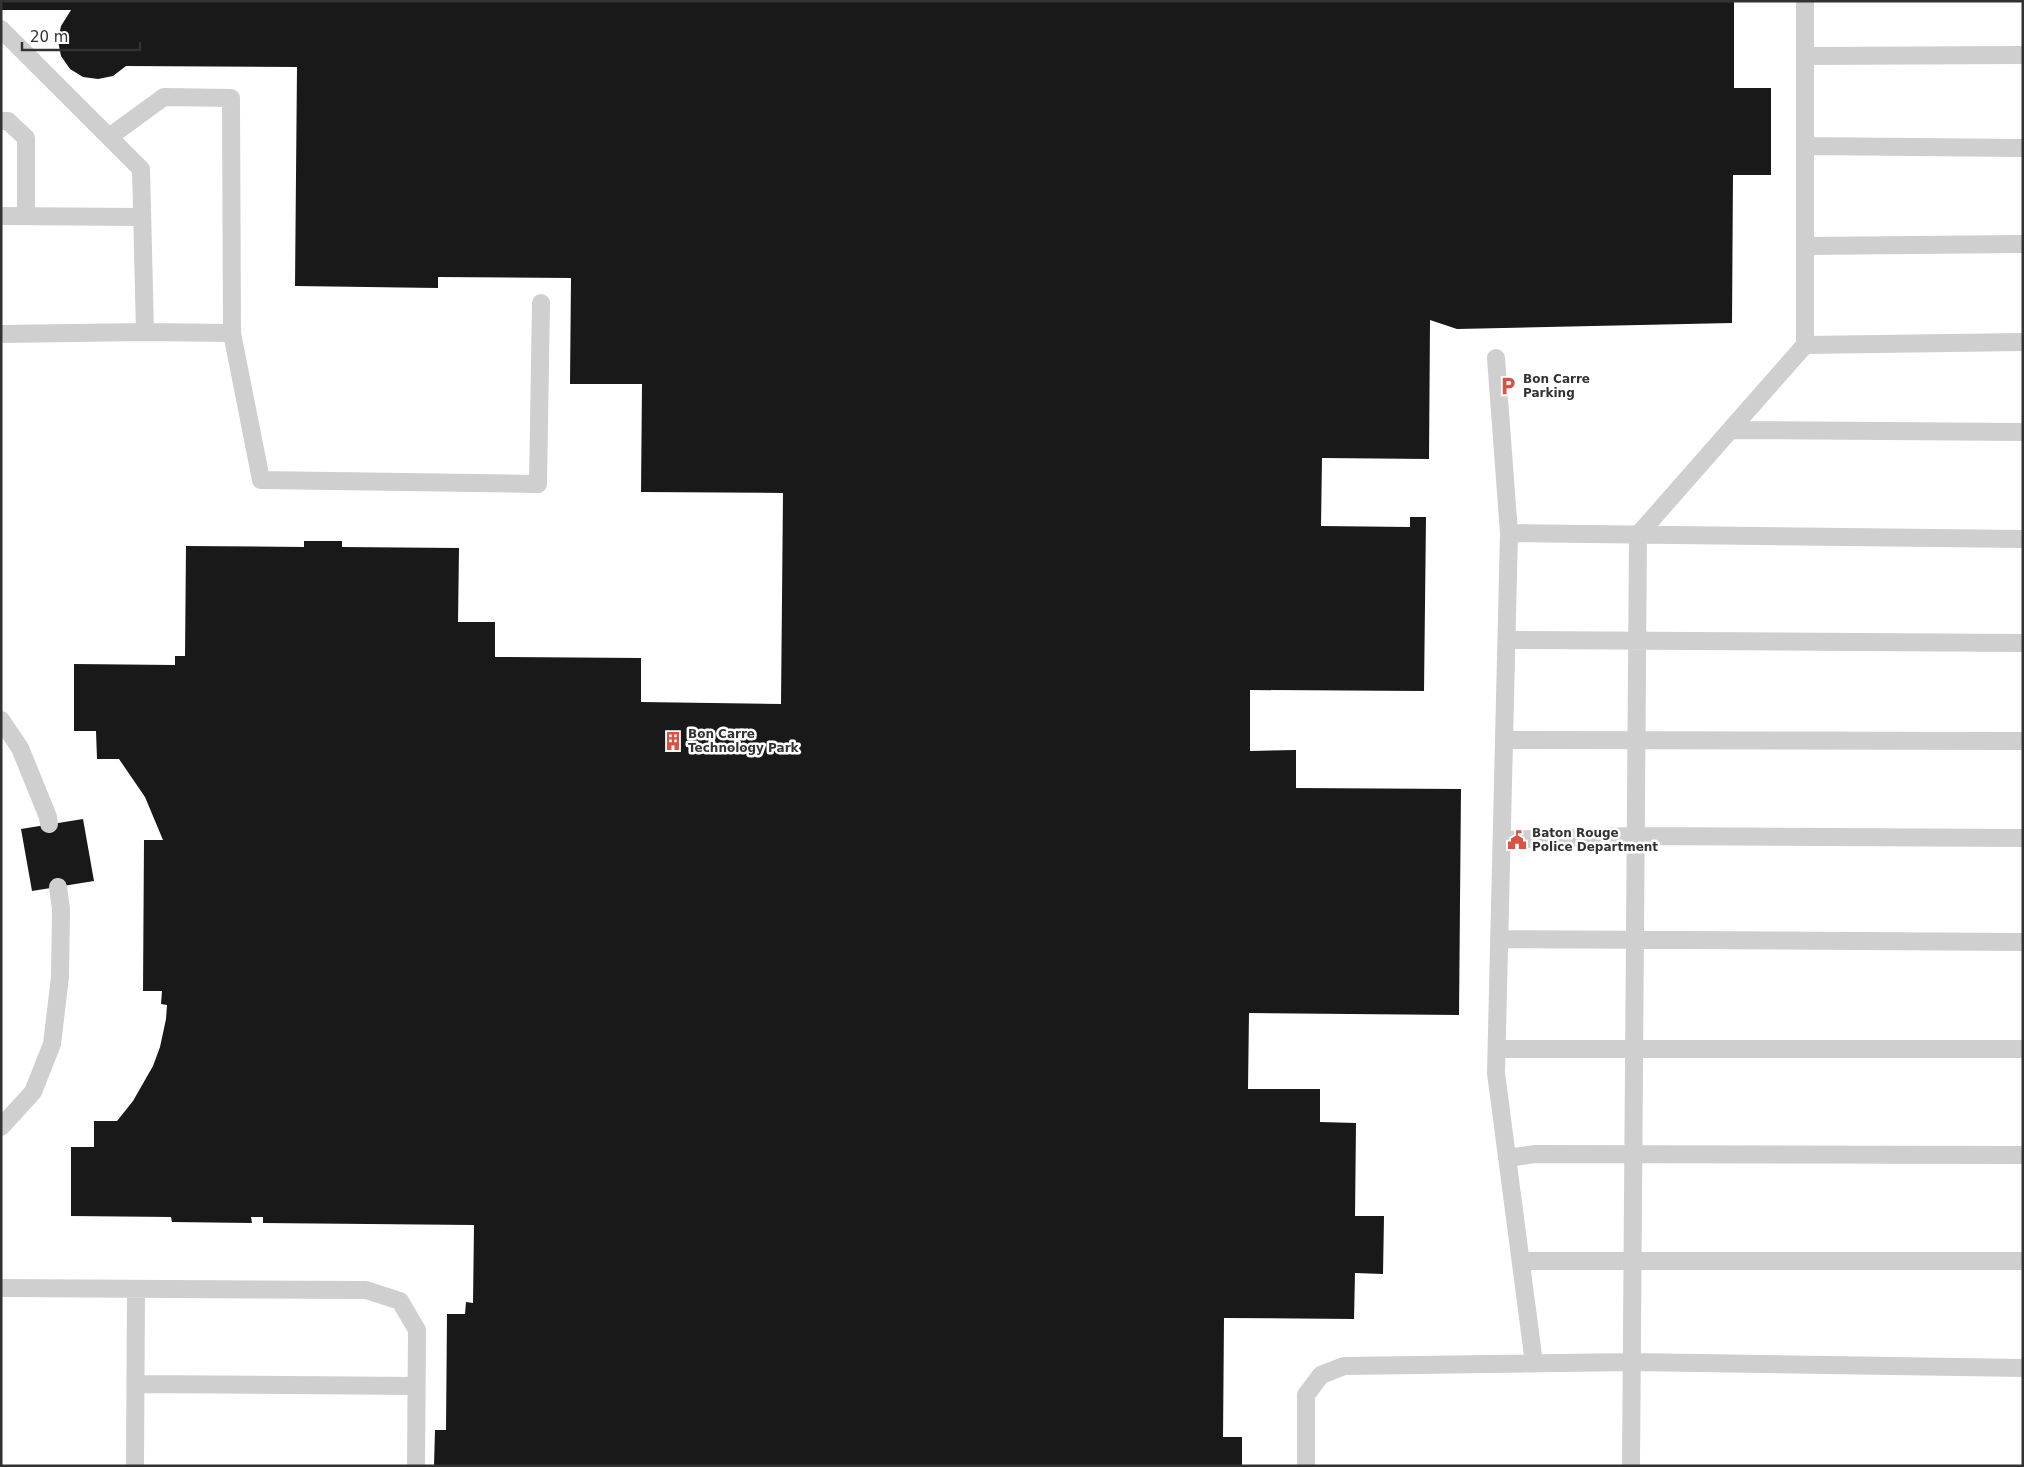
<svg xmlns="http://www.w3.org/2000/svg" width="2024" height="1467" font-family="'DejaVu Sans',sans-serif">
<rect width="100%" height="100%" fill="#fff"/>
<path fill="#191919" d="M1,1h1733v87h37v87h-38l-1,148 -275,6 -27,-9 -1,139 -107,-1 -1,68 89,1v-10h16l-2,174 -174,-1v61l46,-1v38l165,1 -2,226 -210,-2 -1,76h72v33l36,1 -1,93h29l-1,58 -28,-1 -1,46 -130,-1 -1,119h19v29h-808l1,-36h11l1,-116h18l1,-12 7,1 1,-78 -211,-2v-6h-12l1,6 -80,-1 -1,-5 -100,-1v-69h23v-26h23l16,-20 20,-35 7,-19 6,-28 1,-14 -6,-1 1,-13h-19l1,-151h19l-18,-43 -26,-38h-22l-1,-28h-22v-67l101,1v-9h10l1,-110 118,1v-6h38v6l117,1 -1,74h37v35l146,1v44l140,2 2,-211 -142,-1 1,-108h-72l1,-106 -133,-1v11l-143,-2 2,-219 -171,-1 -13,10 -15,3 -15,-2 -13,-8 -9,-13 -3,-15 3,-15 10,-16h-70z
M83,819l11,62 -62,10 -11,-62z"/>
<g fill="none" stroke-linecap="round" stroke-linejoin="round">
<path stroke="#cfcfcf" stroke-width="18" d="M1,29l140,140 4,163 -144,2
M1805,56l218,-1
M1,121h7l18,17v78
M109,137l55,-40 67,1 1,235 -87,-1
M1805,146l218,2
M1,216l140,1
M1805,246l218,-2
M232,333l29,147 277,4 3,-181
M1805,345l218,-3
M1496,358l13,175
M1731,430l292,2
M1507,640l516,3
M1,720l19,28 28,69 1,7
M1504,740l519,1
M1502,840l133,-4 388,2
M1499,939l524,3
M1497,1049h526
M1,1127l32,-35 19,-48 8,-67 1,-68 -3,-22
M1507,1158l28,-4 488,1
M1521,1261h502
M1,1288l365,2 34,11 17,29 -1,136
M1534,1363l-38,-290 13,-540 514,6
M136,1384l280,2
M135,1466l1,-177
M1306,1466v-71l15,-20 23,-9 288,-4 391,6
M1631,1466l7,-931 167,-190v-344"/>
</g>
<defs>
<g id="parking-bare" transform="scale(1.5)"><path d="M-3.5-5.5H1a3.5 3.5 0 0 1 0 7H-1V5.5H-3.5ZM-1-3.4V-.6H.8a1.4 1.4 0 0 0 0-2.8Z" fill="#da5342" stroke="#fff" stroke-width="2.5" paint-order="stroke"/></g>
<g id="building-bare" transform="scale(1.5)"><path d="M-4-6H4V6H1V3H-1V6H-4ZM-2.5-4.3h1.7v1.8h-1.7ZM.8-4.3h1.7v1.8H.8ZM-2.5-1h1.7V.8h-1.7ZM.8-1h1.7V.8H.8Z" fill="#da5342" stroke="#fff" stroke-width="2.5" paint-order="stroke"/></g>
<g id="civic-bare" transform="scale(1.5)"><path d="M-.6-6.5H3V-4.5H.6V-3L4-1V1h2V6H-6V1h2V-1L-.6-3ZM-1.2 2.5V6h2.4V2.5Z" fill="#da5342" stroke="#fff" stroke-width="2.5" paint-order="stroke"/></g>
</defs>
<g fill-rule="evenodd">
<use href="#parking-bare" x="1508" y="386"/>
<use href="#building-bare" x="673" y="741"/>
<use href="#civic-bare" x="1517" y="840"/>
</g>
<g text-anchor="middle" dominant-baseline="central" stroke-width="5" stroke-linejoin="round" paint-order="stroke">
<g font-size="12" font-weight="bold" fill="#323232" stroke="#fff" text-anchor="start">
<text x="1523" y="379">Bon Carre<tspan x="1523" dy="14">Parking</tspan></text>
<text x="688" y="734">Bon Carre<tspan x="688" dy="14">Technology Park</tspan></text>
<text x="1532" y="833">Baton Rouge<tspan x="1532" dy="14">Police Department</tspan></text>
</g>
</g>
<rect width="2024" height="1467" fill="none" stroke="#323232" stroke-width="5"/>
<path d="M22 42v8h118v-8" fill="none" stroke="#323232" stroke-width="2.5"/>
<text x="30" y="42" font-size="15" fill="#323232" stroke="#ffffff" stroke-width="4" paint-order="stroke">20 m</text>
</svg>
